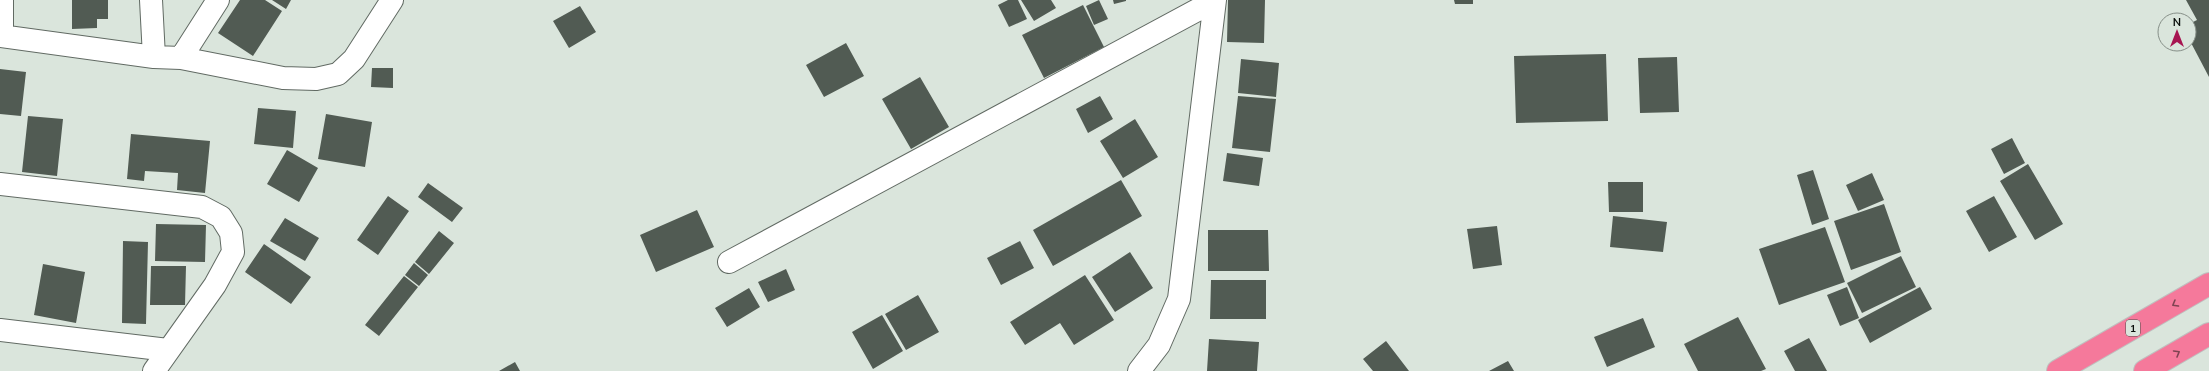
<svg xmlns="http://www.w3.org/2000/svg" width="2209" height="371" font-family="Mulish,sans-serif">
<rect width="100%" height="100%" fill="#dae5dc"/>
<path fill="#515b53" d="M72,0h36v19h-11v9l-25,1z
M240,0h25l17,11 -29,45 -35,-23z
M272,0h19l-5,9z
M1008,0h10l9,19 -18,8 -11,-22z
M1021,0h30l5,8 -22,13z
M1099,0l9,19 -14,6 -8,-19z
M1113,0h13v1l-12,3z
M1228,0h37l-1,43 -37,-1z
M1454,0h19v4h-18z
M2186,0h23v77l-20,-38v-15l8,-4z
M1083,5l21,42 -60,31 -22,-43z
M580,6l16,26 -27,16 -16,-27z
M846,43l18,33 -40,21 -18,-32z
M1606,54l2,67 -92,2 -2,-67z
M1677,57l2,55 -39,1 -2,-55z
M1241,59l38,4 -3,34 -38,-4z
M372,68h21v20l-22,-1z
M0,69l26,3 -5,44 -21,-2z
M920,77l29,50 -38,22 -29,-50z
M1100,96l13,23 -25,14 -12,-24z
M1238,96l38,3 -6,53 -38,-4z
M258,108l38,3 -3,37 -39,-4z
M326,114l46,8 -7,45 -47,-8z
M28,116l35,3 -6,57 -35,-4z
M1135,119l23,38 -35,21 -23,-37z
M131,134l79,7 -5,52 -28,-3 1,-17 -33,-2 -1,10 -17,-2z
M2012,138l13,25 -21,11 -13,-25z
M287,150l31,18 -19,34 -32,-18z
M1227,153l36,5 -4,28 -36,-5z
M2028,164l35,60 -28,16 -35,-59z
M1813,170l16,49 -17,6 -15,-50z
M1872,173l12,27 -26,11 -12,-26z
M1121,180l21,36 -89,50 -20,-36z
M1608,182h35v30h-34z
M428,183l35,25 -11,14 -34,-25z
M388,196l21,15 -31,44 -21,-15z
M1994,196l23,41 -28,15 -23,-41z
M1884,204l17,48 -50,18 -17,-49z
M697,210l17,37 -58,25 -16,-37z
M1613,216l54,6 -4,30 -53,-5z
M285,218l34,20 -14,23 -35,-20z
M156,224l50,1 -1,37 -50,-1z
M1497,226l5,39 -29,4 -6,-40z
M1825,227l20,55 -66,23 -20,-56z
M1208,230h60l1,41h-61z
M439,231l15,12 -25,31 -14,-12z
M123,241l25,1 -2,82 -24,-1z
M1020,241l14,27 -33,17 -14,-27z
M264,244l47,33 -20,27 -46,-32z
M1130,252l23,36 -38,24 -23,-35z
M1901,256l15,31 -54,26 -15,-30z
M414,263l14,12 -9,11 -14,-11z
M43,264l42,8 -9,51 -42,-8z
M151,266h35l-1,39h-35z
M786,269l9,21 -27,12 -10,-20z
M1085,275l29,45 -40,25 -14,-22 -35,22 -15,-23z
M404,276l14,11 -39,49 -14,-11z
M1211,280h55v39h-56z
M1847,287l12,31 -19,8 -13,-31z
M1920,287l12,22 -62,34 -12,-23z
M749,288l11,19 -33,20 -12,-19z
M918,295l21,37 -33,18 -21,-36z
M882,315l21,36 -30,18 -21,-37z
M1738,317l28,52 -5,2h-63l-14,-27z
M1643,318l12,29 -48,20 -13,-30z
M1809,338l18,33h-32l-11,-20z
M1209,339l50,3 -2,29h-50z
M1386,341l23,30h-36l-10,-12z
M1508,361l6,10h-25z
M515,362l5,9h-21z"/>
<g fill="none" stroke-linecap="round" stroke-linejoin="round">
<g stroke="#616a63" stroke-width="24">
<path id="minor" d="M2,0v36
M151,0l3,57
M0,36l154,21 27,1 102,20 33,1 22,-5 16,-15 38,-59
M181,58l37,-58
M0,184l202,23 19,10 10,16 2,19 -18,33 -61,86
M729,262l485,-261
M0,330l168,20
M1139,371l20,-26 20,-46 36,-299"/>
</g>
<g stroke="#bfc0bf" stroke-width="24">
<path id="highway" d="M2058,371l151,-87
M2145,371l64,-37"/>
</g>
<use href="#minor" stroke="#fff" stroke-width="22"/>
<use href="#highway" stroke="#f5799b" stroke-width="22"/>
</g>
<defs><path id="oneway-chevron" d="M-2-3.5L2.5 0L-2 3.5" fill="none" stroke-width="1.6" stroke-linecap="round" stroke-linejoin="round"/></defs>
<g stroke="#7f4352">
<use href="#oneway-chevron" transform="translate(2175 304) rotate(150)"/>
<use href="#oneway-chevron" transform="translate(2177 353) rotate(-30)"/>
</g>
<g text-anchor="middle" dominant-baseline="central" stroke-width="4" stroke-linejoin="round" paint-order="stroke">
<rect fill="#dae5dc" stroke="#484e49" stroke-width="1" x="2126" y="320" width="14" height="16" rx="3"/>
<g font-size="10" font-weight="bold" fill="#090d0a">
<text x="2133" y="328">1</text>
</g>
</g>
<g transform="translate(2177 32)"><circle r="19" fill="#dae5dc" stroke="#868f88"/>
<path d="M0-3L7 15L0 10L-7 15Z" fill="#a71551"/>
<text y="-6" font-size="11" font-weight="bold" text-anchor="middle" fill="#090d0a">N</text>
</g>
</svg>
